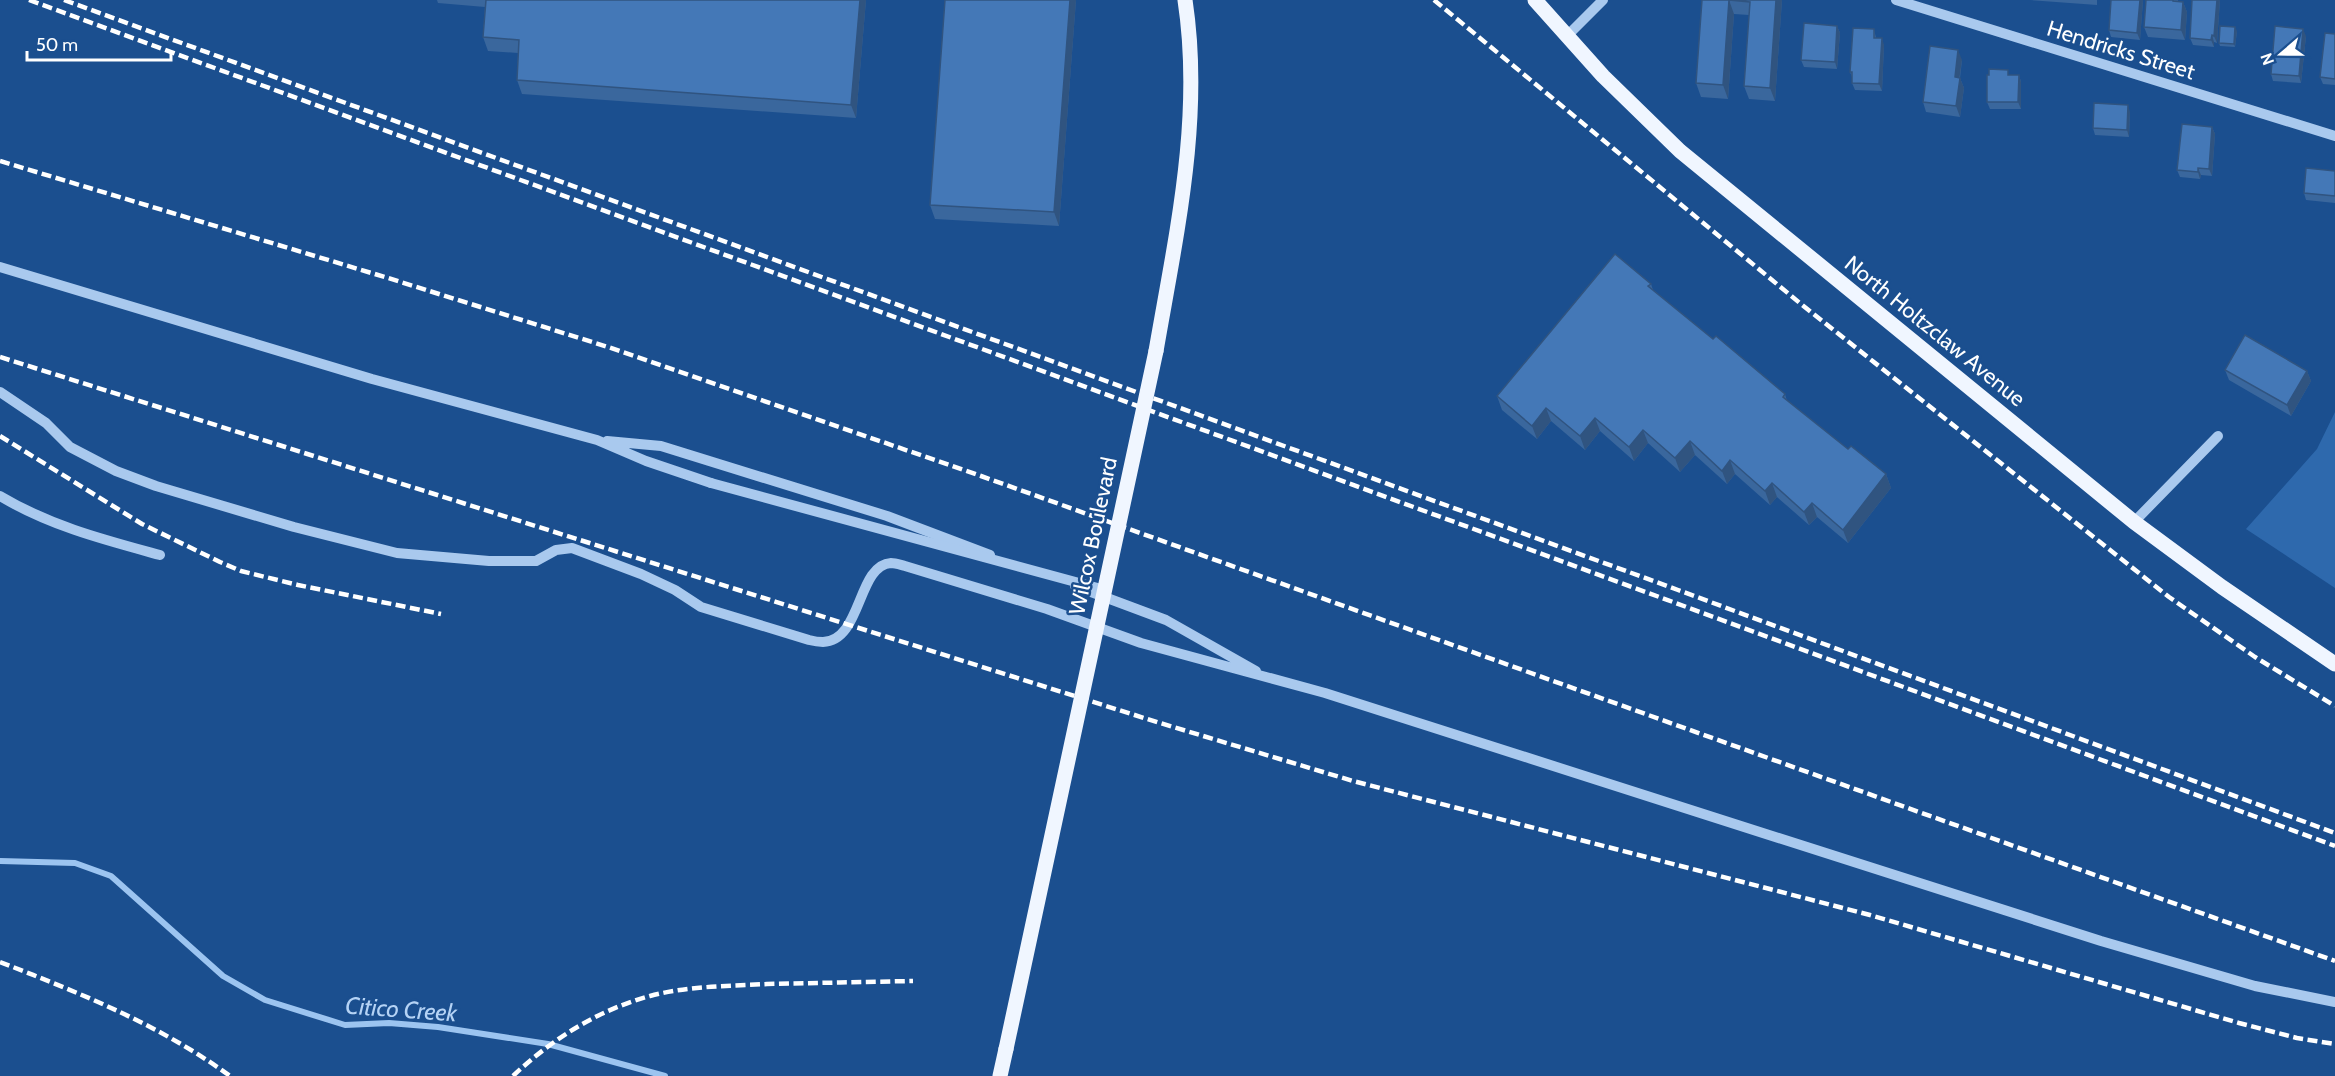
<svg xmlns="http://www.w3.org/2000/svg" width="2335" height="1076" font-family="Cabin,sans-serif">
<rect width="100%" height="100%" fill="#1b4f8f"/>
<path fill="#2e69ad" d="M2335,412v176l-89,-59 71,-80z"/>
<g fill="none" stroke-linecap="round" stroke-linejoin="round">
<path stroke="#9cc4f0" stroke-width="6" d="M0,861l75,2 36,13 112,100 42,24 80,25 44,-2 49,4 110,17 117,32"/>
<path stroke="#a9c9ee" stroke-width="10" d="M1896,0l439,136
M1567,36l36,-36
M0,267l372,112 225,61 49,21 65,22
M0,392l46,31 24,24 46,24 40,15 138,41 103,26 92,8h47l20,-11 16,-2 69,26 34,16 26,17 108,33c4,1 10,2 14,2 39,-1 34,-77 68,-79 4,0 10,2 14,3l142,43 94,34 184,50 776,248 154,45 80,16
M607,441l54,5 226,70 103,39
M0,496c50,30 105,44 160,59
M2134,522l84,-86
M1075,586l91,34 90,51"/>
<path stroke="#f0f6ff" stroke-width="15" d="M1535,0l68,76 77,75 454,371 88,65 113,77
M1156,351c20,-116 47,-233 29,-351
M1000,1076l6,-27"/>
<path stroke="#fff" stroke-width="4.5" stroke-dasharray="10 4.5" stroke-linecap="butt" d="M29,0l1644,602 662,244
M64,0l1614,590 657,243
M1434,0l367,304 368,293 86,60 80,49
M0,161l388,117 220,69 373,129 1354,485
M0,357l1160,366 193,58 517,134 369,108 58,15 38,6
M0,436l142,88 78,38 21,9 57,14 143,29
M0,962c80,31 160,63 230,114
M513,1076c39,-37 85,-66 137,-80 37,-10 79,-10 117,-12 49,-1 97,-2 146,-3"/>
<path stroke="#a9c9ee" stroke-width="10" d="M711,483l394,107"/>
<path stroke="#f0f6ff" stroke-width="15" d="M1006,1049l150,-698"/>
</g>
<path fill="#3a679d" d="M437,0h429l-10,118 -334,-24 -5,-14 1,-27 -30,-2 -5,-14 2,-30 -47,-4z
M1076,0l-17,226 -124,-7 -5,-14z
M1702,0h80l-7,101 -26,-2 -5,-13 5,-71 -15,-1 -6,85 -27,-2 -5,-14z
M2030,0h67v5z
M2143,0l-3,40 -29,-3 -2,-7z
M2146,0h32v1l5,1 4,10 -2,28 -37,-3 -4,-10z
M2220,0l-3,43 -3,-1v5l-21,-2 -3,-7z
M1837,26l3,7 -3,36 -33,-2 -3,-7z
M1874,29l2,9 8,7 -2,46 -27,-1 -3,-7v-6l-2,-5z
M2237,31l-2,16 -15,-1 -1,-3z
M2335,34v51l-12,-1 -3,-7z
M2306,36l-5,47 -28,-2 -2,-7z
M1962,60l-2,18 4,10 -4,29 -34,-5 -3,-10z
M2010,75h9l2,7v27h-31l-3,-7z
M2130,112l-1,25 -34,-2 -2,-7z
M2212,127l3,7 -3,42 -11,-1 -1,4 -20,-2 -3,-7z
M2335,171v32l-29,-3 -2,-7z
M1651,284l2,6 60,49 72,55 2,7 61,48 38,25 5,14 -43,55 -31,-26 -8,8 -32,-28 -7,8 -35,-31 -8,10 -32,-29 -15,17 -32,-29 -14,18 -34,-30 -15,19 -34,-29 -14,18 -35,-29 -5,-14z
M2225,370l82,1 4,10 -20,35 -62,-36z"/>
<path fill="#305480" d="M860,0h6l-10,118 -5,-13z
M1070,0h6l-17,226 -5,-14z
M1729,0l5,14 -6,85 -5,-14z
M1776,0h6l-7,101 -5,-13z
M2140,0h3l-3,40 -3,-7z
M2217,0h3l-3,43 -3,-7z
M2183,2l4,10 -2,28 -4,-10z
M1837,26l3,7 -3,36 -2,-7z
M2235,27l2,4 -2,16 -1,-3z
M2303,29l3,7 -5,47 -2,-7z
M2212,35l2,7v5l-3,-7z
M1882,38l2,7 -2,46 -3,-7z
M1958,50l4,10 -4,28 -3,-11z
M2019,75l2,7v27l-3,-7z
M1960,78l4,10 -4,29 -4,-11z
M2128,105l2,7 -1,25 -2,-7z
M2212,127l3,7 -3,42 -3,-7z
M2198,168l3,7 -1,4 -2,-7z
M2307,371l4,10 -20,35 -4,-11z
M1546,408l5,13 -14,18 -5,-13z
M1595,418l5,13 -15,19 -5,-14z
M1643,430l5,13 -14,18 -5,-14z
M1690,441l5,14 -15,17 -5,-14z
M1730,460l5,14 -8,10 -5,-13z
M1886,474l5,14 -43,55 -5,-13z
M1772,483l5,14 -7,8 -5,-14z
M1812,503l5,14 -8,8 -5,-13z"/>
<path fill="#4478b7" stroke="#305480" stroke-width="1.5" d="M486,0h374l-9,105 -334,-25 2,-40 -36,-3z
M945,0h125l-16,212 -124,-7z
M1702,0h74l-6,88 -26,-2 6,-84 -21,-2 -6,85 -27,-2z
M2111,0h29l-3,33 -28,-3z
M2146,0h27v1l10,1 -2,28 -37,-3z
M2192,0h25l-3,36 -2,-1 -1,5 -21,-2z
M1804,23l33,3 -2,36 -34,-2z
M2220,26l15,1 -1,17 -15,-1z
M2275,26l28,3 -4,47 -28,-2z
M1853,28l21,1v9h8l-3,46 -27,-1v-11h-2z
M2325,33l10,1v45l-15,-2z
M1930,46l28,4 -3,27 5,1 -4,28 -33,-4z
M1989,69l19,1v5h11l-1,27h-31v-27h2z
M2094,103l34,2 -1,25 -34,-2z
M2182,124l30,3 -3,42 -11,-1v4l-21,-2z
M2306,168l29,3v25l-31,-3z
M1615,254l36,30 -3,2 65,53 3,-3 69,58 -2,3 65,52 3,-3 35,28 -43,56 -31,-27 -8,9 -32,-29 -7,8 -35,-31 -8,11 -32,-30 -15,17 -32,-28 -14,17 -34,-29 -15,18 -34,-28 -14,18 -35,-30z
M2245,335l62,36 -20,34 -62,-35z"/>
<g text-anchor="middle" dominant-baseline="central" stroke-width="5" stroke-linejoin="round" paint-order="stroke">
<g font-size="22" fill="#fff" stroke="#1b4f8f">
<text transform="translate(2121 50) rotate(17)">Hendricks Street</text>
<text transform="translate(1935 331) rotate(39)">North Holtzclaw Avenue</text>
<text transform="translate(1093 536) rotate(-78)">Wilcox Boulevard</text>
</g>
<g font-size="24" font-style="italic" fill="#b5d3f5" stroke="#1b4f8f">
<text transform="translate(401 1009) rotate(4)">Citico Creek</text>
</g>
</g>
<g transform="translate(2281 54) rotate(250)" stroke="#1b4f8f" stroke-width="4.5" paint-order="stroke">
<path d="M0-4.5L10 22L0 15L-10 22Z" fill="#ffffff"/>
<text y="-9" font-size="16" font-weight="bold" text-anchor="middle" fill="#ffffff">N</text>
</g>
<path d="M27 51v9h144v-9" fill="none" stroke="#ffffff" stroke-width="3"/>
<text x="36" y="51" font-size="18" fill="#ffffff" stroke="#1b4f8f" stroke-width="4.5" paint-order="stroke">50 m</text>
</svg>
